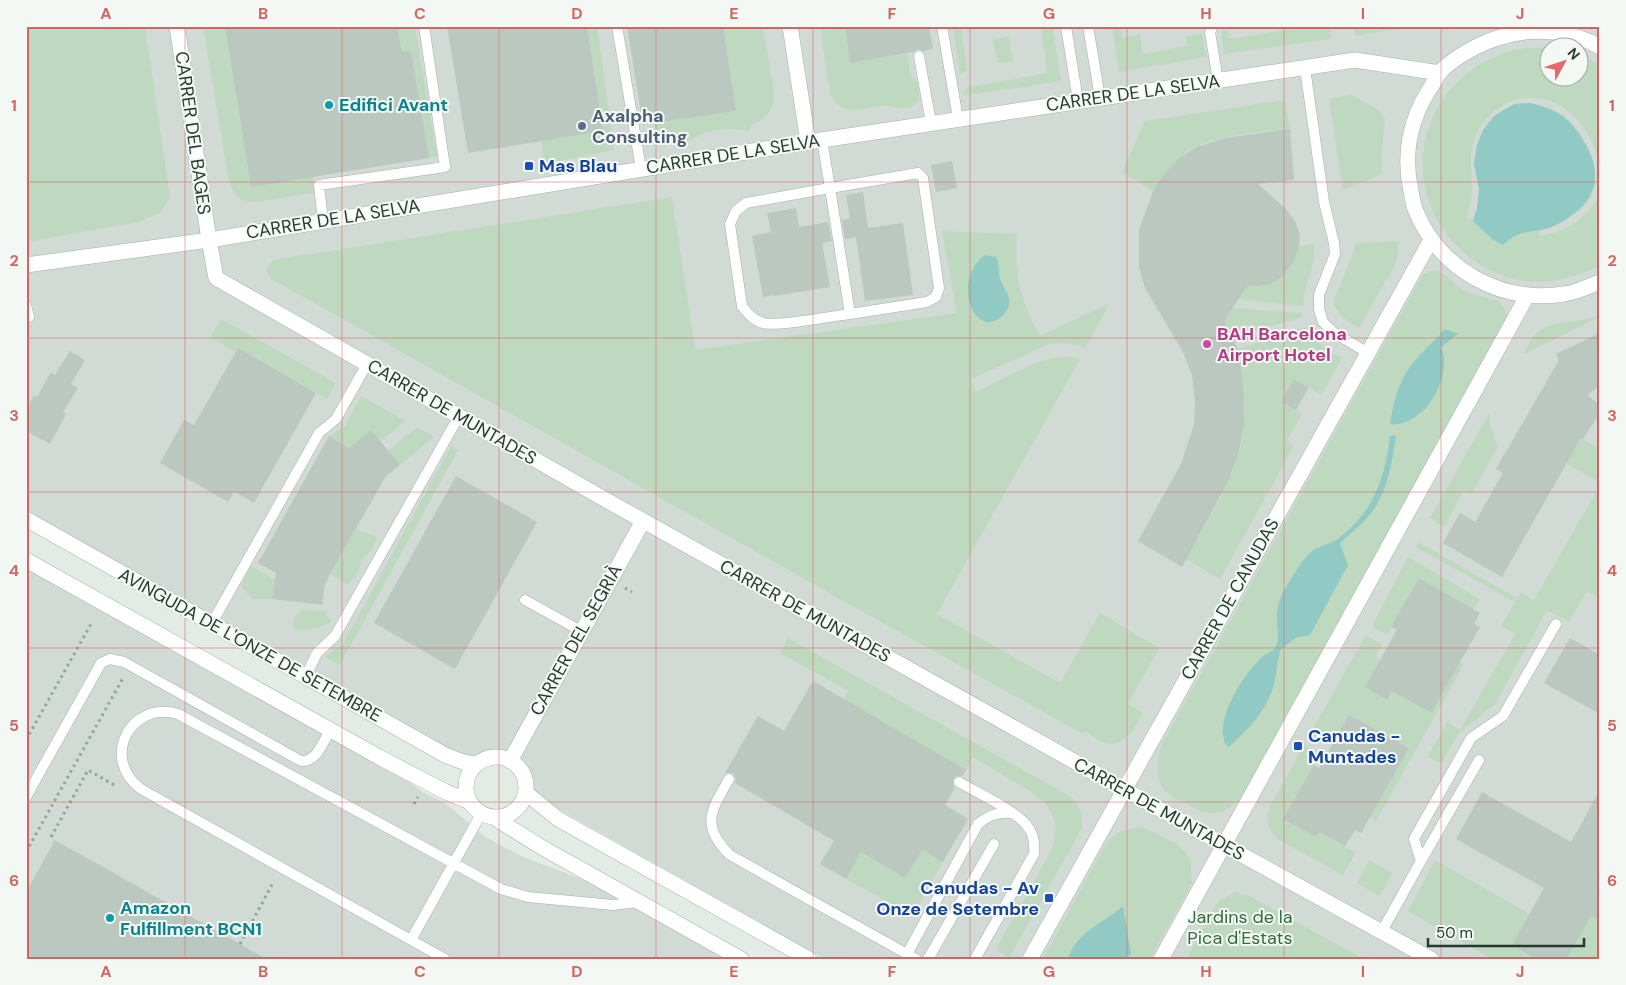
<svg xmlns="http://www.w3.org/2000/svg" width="1626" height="985" font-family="'DM Sans',sans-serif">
<rect width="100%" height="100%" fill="#e3ebe5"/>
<path fill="#d1dad4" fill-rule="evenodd" d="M26,26h1574v933h-775l-277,-156 -15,-11 -14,-24 -9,-7 -13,-4 -21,7 -450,-252zM1548,48h30v30h-30z
M26,559l353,198 42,34 24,12 42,35 34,18 117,45 93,58h-705z"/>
<path fill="#bed9bf" d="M26,26h119l25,172 -10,15 -22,9 -112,20z
M203,26h22l26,161 63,-11v17l-59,9c-17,1 -19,-7 -26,-20z
M397,26h18l22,130 -8,2 -18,-107 -9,1z
M587,26h10l17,124 -70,14 -3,-23 62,-10z
M723,26h39c3,20 14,59 11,77 -2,10 -12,19 -21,21l-3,7c-14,-2 -28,-3 -42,1 -8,3 -14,8 -22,10l-1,-5 -26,5 -3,-18 81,-13z
M820,26h25l5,37 57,-9 3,21 8,8 1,19c-15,11 -18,5 -33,4 -24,-1 -39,15 -56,-11z
M953,26h8l6,44 -7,4z
M1041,26h11l9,55 -98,15 1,-5 4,-4 79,-14z
M1112,26h8l3,12 17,-4 2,20 45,-8 -2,-10 17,-2 4,23 -87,15z
M1311,26h19l1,13 -107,15 -3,-23 6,-1 2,9z
M1354,26h54l-52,10z
M1009,36l4,25 -16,2 -4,-24z
M1544,47l4,1v30h30l1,-24 21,11v97c-6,-18 -16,-39 -32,-51 -33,-26 -75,-12 -92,24 -8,17 -4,35 -4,53 -1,11 -2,20 -6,30l7,2 4,-11 2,-20 -5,-25 3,-19 6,-15 11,-14 20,-12 16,-1 21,6 14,8 16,18 8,16 5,16 1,18 -5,13 -10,12 -19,13 -22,7 1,6c27,-4 53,-19 60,-47v76c-23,12 -47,19 -73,16 -13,-1 -28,-6 -39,-12 -63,-33 -86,-112 -44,-171 16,-22 39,-39 66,-47 10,-3 23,-3 34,-4z
M1351,95l28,15 6,9 -4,37 1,18 -39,16 -14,-91z
M1285,100l5,29c-34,4 -88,5 -113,32 -9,9 -16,20 -24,30l-31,-19 23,-51z
M672,197l23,153 262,-37 -15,-82 75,3c-3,40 3,67 23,102l70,-33 -25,45c-12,-4 -23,-6 -36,-4l-78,35 5,13c28,-13 74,-43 104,-33l-143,255 123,69 40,-70 59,35 -31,56 15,9c-8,14 -16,34 -37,30 -7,-2 -15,-8 -21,-12l-2,3 -236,-131 -577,-325 -4,-9 7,-9z
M1399,241l-3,22 -37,65c-13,-8 -20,-11 -26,-26l20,-48 2,-11z
M1314,244c3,22 -11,40 -11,62l-65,-7 10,-14c28,4 43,-14 51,-39z
M1434,270c13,4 19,14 30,20 10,6 27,8 35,12 5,4 6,9 8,14l-146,268 -121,215c-7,6 -14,12 -23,14 -11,2 -21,-4 -30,-9 -5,-3 -12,-5 -17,-9 -17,-12 -14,-34 -8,-51l261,-470z
M1233,308l69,5v4l-69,21 -9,-17z
M1600,315v2l-76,37c16,-41 43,-26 76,-39z
M221,319l115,64 -9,16 -89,-51 -3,4 -25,-15z
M1305,327c10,15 21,23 37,31l-21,37 -26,-16 -13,22 20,13 -16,28 8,4 -74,133 -34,-20c19,-33 40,-66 52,-103 11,-34 6,-72 0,-107z
M361,396l45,25 -26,20 -9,-11 -22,18 -20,-12 16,-10z
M1490,412c-1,13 3,23 8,35l-27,47 -7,-4 -20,37 -14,-9z
M1537,412l63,37v34l-78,-46z
M417,427l17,10 -34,28 -12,-14z
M451,446l7,4 -118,215 -15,-8 18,-13z
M1600,485v113l-13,-7 -18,31 -22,-12 -52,94 -37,30 -17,30 -14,-7 20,-35 13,8 55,-96 -14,-8 14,-24 -99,-55 2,-5 99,56 4,-5 13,7z
M356,529c7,4 14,4 21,8l-5,13 -9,8 -8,20h-3l-4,7 -18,-11z
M1408,557l72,42 -7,10 -54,-31 -32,57 -15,-9z
M251,566l24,14 -3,19h-19l-12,-13z
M303,610l22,1 6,11c-12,7 -23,9 -36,7 -4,-10 -1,-14 8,-19z
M1366,635l16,10 -7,12 5,4 -15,26 22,13 5,-9 38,22 30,-51 4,2 -88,157 -6,-4 39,-69 -60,-33 -11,19 -5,-3 -7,13 -16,-10z
M788,638l283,159c10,10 12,18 11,31l-73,130 -13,-9 54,-96c16,-39 -6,-54 -37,-72 -13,-8 -27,-16 -40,-24l-7,13 -123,-71 5,-8 -68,-38z
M1304,745l15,10 -35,64 35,13 37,21 -13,22 -59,-32c-14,-9 -19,-18 -15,-35z
M1142,827l35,17 9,9 5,9 1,21 -42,76h-107l62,-114c12,-14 18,-16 37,-18z
M922,850l21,12 -30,53 -67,-36 15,-27 44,26z
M1369,860l23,13 -12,23 -23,-13z
M1435,860l95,54 -18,31 24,14h-44l-84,-48z
M1236,892l13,4 111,61 9,2h-183l32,-58z
M1600,913v46h-33l24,-43z"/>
<path fill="#91c9c5" d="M1530,103c29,7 41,15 56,42 15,27 12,52 -14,70 -8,6 -17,12 -27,14 -22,5 -23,0 -42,16l-11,-6 -19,-18 4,-12 2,-20 -5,-25 3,-19 6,-15 11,-14 20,-12z
M985,255l11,2c4,8 2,14 4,22 2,8 9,13 9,21 1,7 -3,13 -8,17 -27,23 -50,-38 -16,-62z
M1445,329l13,5 -17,13c13,29 -17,81 -51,77 4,-26 11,-51 31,-70 8,-9 17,-16 24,-25z
M1396,435c-4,29 -9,62 -30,84 -8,9 -18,16 -26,24l8,22 -38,70 -14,3 -15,11c-4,11 -4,23 -7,35 -7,27 -25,44 -45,63l-4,-3c-1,-5 -3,-11 -2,-15 1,-23 21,-54 37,-70 4,-5 12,-6 15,-11 6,-9 1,-24 2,-34 0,-7 3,-16 6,-22 7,-11 20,-36 32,-43 8,-4 16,-5 24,-11 35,-27 46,-60 51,-102z
M1123,906l8,47 -4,6h-59c8,-27 36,-36 55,-53z"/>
<path fill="#bbc8c0" d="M225,26h172l5,26 9,-1 18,107 -178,29z
M447,26h140l16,105 -135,22z
M627,26h96l13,85 -93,14z
M845,26h84l4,23 -10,2 -5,-2 -5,3 -63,11z
M1290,129l4,51 -36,4 28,25 9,12 5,13 -1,12 -5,15 -10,14 -13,9 -14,2 -9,-1 -24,36 14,28 4,25 2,24v29l-6,28 -10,27 -46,85 -44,-26 43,-77 13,-40 1,-22 -3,-27 -9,-23 -38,-64 -6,-20v-38l14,-39 10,-16 15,-16 19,-12 28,-9z
M952,161l5,27 -21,4 -5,-27z
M863,192l5,36 35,-5 10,72 -48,6 -9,-64 -11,2 -3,-19 8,-2 -4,-23z
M796,208l3,19 29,-5 4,19 -10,2 8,44 -56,9v-1l-11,2 -11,-61 19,-4 -4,-19z
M1600,333v52l-13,10 13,10v8l-17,26 -2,-1 -79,139 -59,-34 17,-30 15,9 28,-49 -7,-4 63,-109 -3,-6z
M238,348l78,45 -62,110 -20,-12 -6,11 -68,-39 24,-43 10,5z
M70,351l15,9 -14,24 7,4 -15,24 3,2 -16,30 -24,-13v-22l8,-13 3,1 14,-25 4,3z
M1294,379l15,8 -13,23 -15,-8z
M371,430l29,35 -14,11 -56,98 -5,10 -3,21 -50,-6 4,-26 -18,-10 71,-127 20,12z
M456,476l81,46 -82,147 -81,-46z
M1419,578l61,35 -6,11 6,3 -49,86 -39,-22 -5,9 -22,-13 32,-57 -6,-3z
M1570,638l30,17v59l-56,-31z
M813,681l153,89 -4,6h-6l-3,3v6l2,3 -10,17 23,14 -25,43 -21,-12 -17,28 -44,-26 -15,27 -26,-15 14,-23 -99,-58 1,-5 -3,-5h-8l33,-57 26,15z
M1349,715l60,33 -48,85 -6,-3 -10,16 -26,-14 -3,5 -33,-18 31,-54 5,3z
M1600,790v130l-9,-4 -24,43h-31l-24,-14 32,-57 -88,-49 26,-47 89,50z
M55,840l185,104 27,15h-241v-67z"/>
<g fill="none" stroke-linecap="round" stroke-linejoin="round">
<g stroke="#a6b2ab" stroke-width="11">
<path id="service" d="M617,26l24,143
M942,26l16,93
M1066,26l12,75
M1088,26l12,72
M1213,26l-3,6 8,49
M919,56l12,67
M1305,68l19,134 10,41 1,11 -16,41v14l4,13 10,10 35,21
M822,140l8,48 -84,15 -10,8 -6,13 12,82c5,7 12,15 21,17 16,4 68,-7 87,-9
M918,173l5,5 16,110 -3,9 -9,5 -77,12 -20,-126z
M323,221l-4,-36 126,-18 -21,-141
M26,305l3,12
M525,600l56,31
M212,623l107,-190 17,-14 31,-55
M306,676l11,-23 18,-17 124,-220
M729,779c-18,32 -29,46 1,76l177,99
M959,782c18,11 58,29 69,45 6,8 7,17 6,27l-59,105
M26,797l75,-134 9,-4 14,3 177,99c16,1 22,-19 29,-31
M1421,861l58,-101
M1382,931l39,-70 -7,-22 57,-101 32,-22 53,-92
M411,940l70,-126
M445,959l-304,-170c-41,-30 -11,-89 37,-75l323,175 27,8 85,8 24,-3
M916,959l-9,-5 71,-130c10,-8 18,-12 32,-11
M928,959l66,-115"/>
</g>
<g stroke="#a6b2ab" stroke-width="16">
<path id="minor" d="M177,26l32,214 7,38 390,222 618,345 207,114
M790,26l18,116
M1600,47c-29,-17 -68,-20 -99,-10 -21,6 -47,20 -62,36 -3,5 -6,11 -10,17 -19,30 -26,65 -18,101 1,6 2,13 4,18 24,60 85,95 149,85 12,-1 24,-8 36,-12
M26,265l183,-25 599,-98 547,-82 85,13
M510,761l133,-240
M1030,959l401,-719
M1161,959l366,-663"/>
</g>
<g stroke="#a3b5aa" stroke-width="16">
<path id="secondary" d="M26,519l419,236 18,7 13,2
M26,560l353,197 67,35 22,9
M466 787a30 30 0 1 1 60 0a30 30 0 1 1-60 0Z
M526,793l32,26 251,140
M493,817l50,31 198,111"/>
</g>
<path stroke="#87ab97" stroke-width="3" stroke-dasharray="2.5 4" stroke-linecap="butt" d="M625,588l7,4
M26,740l65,-116
M414,804l4,-7
M51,837l37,-67 28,16
M26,852l97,-174
M240,944l34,-63"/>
<use href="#service" stroke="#fff" stroke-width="10"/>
<use href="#minor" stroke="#fff" stroke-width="15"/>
<use href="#secondary" stroke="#fff" stroke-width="15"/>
</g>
<path fill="none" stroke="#cf6664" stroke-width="1" stroke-opacity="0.55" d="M185,26v933M342,26v933M499,26v933M656,26v933M813,26v933M970,26v933M1127,26v933M1284,26v933M1441,26v933M26,182h1574M26,338h1574M26,492h1574M26,648h1574M26,802h1574"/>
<g fill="#0f9aa8" stroke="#f3f8f4" stroke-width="2">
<circle cx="329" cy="105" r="5"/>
<circle cx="110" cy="918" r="5"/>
</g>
<circle fill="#5c6f8a" stroke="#f3f8f4" stroke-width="2" cx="582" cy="126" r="5"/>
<g fill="#1a4fb4" stroke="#f3f8f4" stroke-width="2">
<rect x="524" y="161" width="10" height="10" rx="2.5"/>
<rect x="1293" y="741" width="10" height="10" rx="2.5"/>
<rect x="1044" y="893" width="10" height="10" rx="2.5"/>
</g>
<circle fill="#d1479c" stroke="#f3f8f4" stroke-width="2" cx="1207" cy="344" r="5"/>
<g text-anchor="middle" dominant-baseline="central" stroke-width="4" stroke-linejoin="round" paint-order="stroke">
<g font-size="18" fill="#253a2f" stroke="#f3f8f4">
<text transform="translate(1133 93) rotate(-8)">CARRER DE LA SELVA</text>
<text transform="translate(193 133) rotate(82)">CARRER DEL BAGES</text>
<text transform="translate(733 154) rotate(-9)">CARRER DE LA SELVA</text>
<text transform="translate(333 219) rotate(-9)">CARRER DE LA SELVA</text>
<text transform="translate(452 412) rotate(30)">CARRER DE MUNTADES</text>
<text transform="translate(1230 599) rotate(-61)">CARRER DE CANUDAS</text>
<text transform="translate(805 611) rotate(29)">CARRER DE MUNTADES</text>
<text transform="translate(576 640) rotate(-61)">CARRER DEL SEGRIÀ</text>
<text transform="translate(250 645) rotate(29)">AVINGUDA DE L'ONZE DE SETEMBRE</text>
<text transform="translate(1159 809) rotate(29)">CARRER DE MUNTADES</text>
</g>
<g font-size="18" font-weight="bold" fill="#0d838f" stroke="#f3f8f4" text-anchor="start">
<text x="339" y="105">Edifici Avant</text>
<text x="120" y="908">Amazon<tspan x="120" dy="21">Fulfillment BCN1</tspan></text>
</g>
<g font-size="18" font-weight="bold" fill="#4e5e75" stroke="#f3f8f4" text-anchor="start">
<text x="592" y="116">Axalpha<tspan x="592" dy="21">Consulting</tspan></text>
</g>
<g font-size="18" font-weight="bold" fill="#164399" stroke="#f3f8f4" text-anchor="start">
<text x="539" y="166">Mas Blau</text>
<text x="1308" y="736">Canudas -<tspan x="1308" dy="21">Muntades</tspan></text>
<text x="1039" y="888" text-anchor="end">Canudas - Av<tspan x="1039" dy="21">Onze de Setembre</tspan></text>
</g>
<g font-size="18" font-weight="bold" fill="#b23c85" stroke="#f3f8f4" text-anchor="start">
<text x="1217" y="334">BAH Barcelona<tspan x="1217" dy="21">Airport Hotel</tspan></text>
</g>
<g font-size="18" fill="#336c3c" stroke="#f3f8f4">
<text x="1240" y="917">Jardins de la<tspan x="1240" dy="21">Pica d'Estats</tspan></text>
</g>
</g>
<rect width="1626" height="985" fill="none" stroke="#f3f8f4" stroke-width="55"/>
<g transform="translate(1564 62) rotate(50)"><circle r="24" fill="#f3f8f4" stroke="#a1aca5"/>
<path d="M0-4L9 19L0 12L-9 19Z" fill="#e26b6a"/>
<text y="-8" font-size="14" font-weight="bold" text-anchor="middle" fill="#253a2f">N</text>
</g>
<path d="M1428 938v8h156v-8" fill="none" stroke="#253a2f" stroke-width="2.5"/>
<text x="1436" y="938" font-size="15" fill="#253a2f" stroke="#f3f8f4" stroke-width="4" paint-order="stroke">50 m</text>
<rect x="28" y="28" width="1570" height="930" fill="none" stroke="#cf6664" stroke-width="2"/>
<g font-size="16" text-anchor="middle" font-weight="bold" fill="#cf6664">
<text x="106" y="19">A</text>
<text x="263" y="19">B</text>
<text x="420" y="19">C</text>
<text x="577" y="19">D</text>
<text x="734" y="19">E</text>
<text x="892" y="19">F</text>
<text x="1049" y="19">G</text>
<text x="1206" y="19">H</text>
<text x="1363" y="19">I</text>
<text x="1520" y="19">J</text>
<text x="14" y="111">1</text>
<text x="1612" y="111">1</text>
<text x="14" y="266">2</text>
<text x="1612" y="266">2</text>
<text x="14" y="421">3</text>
<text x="1612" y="421">3</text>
<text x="14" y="576">4</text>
<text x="1612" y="576">4</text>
<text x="14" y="731">5</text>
<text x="1612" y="731">5</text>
<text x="14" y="886">6</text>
<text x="1612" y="886">6</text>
<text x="106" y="977">A</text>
<text x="263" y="977">B</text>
<text x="420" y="977">C</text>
<text x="577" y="977">D</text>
<text x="734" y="977">E</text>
<text x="892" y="977">F</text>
<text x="1049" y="977">G</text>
<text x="1206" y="977">H</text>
<text x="1363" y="977">I</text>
<text x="1520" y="977">J</text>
</g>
</svg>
